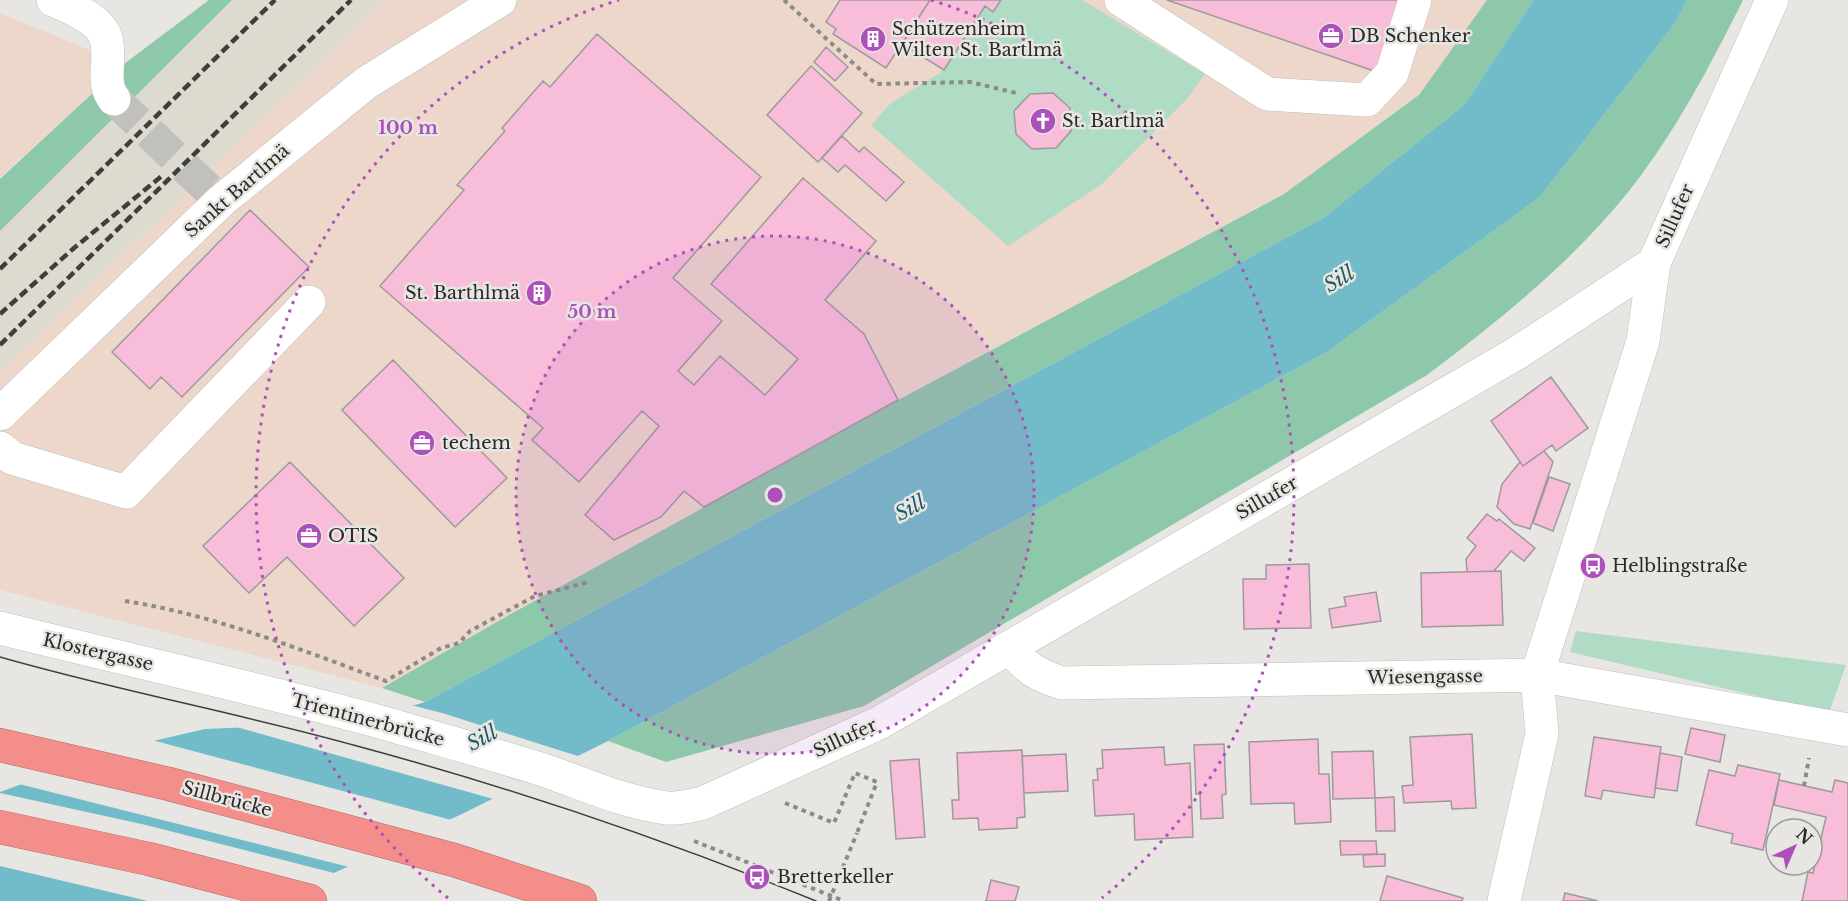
<svg xmlns="http://www.w3.org/2000/svg" width="1848" height="901" font-family="'Libre Baskerville',serif">
<rect width="100%" height="100%" fill="#e7e6e2"/>
<path fill="#edd7ca" d="M385,0h1102l-68,95 -135,99 -386,206 -389,215 -127,73 -382,-98v-218z
M0,13l123,51 -123,114z"/>
<path fill="#dddbd0" d="M232,0h153l-385,372v-141z"/>
<path fill="#b0dbc4" d="M1001,0h81l123,74 -18,25 -85,85 -94,62 -137,-121 20,-22 49,-30 45,-67 8,5z
M1576,631l270,34 -17,48 -259,-61z"/>
<path fill="#8cc8a9" d="M209,0h23l-232,231v-52l124,-115z
M1487,0h47l-69,104 -142,114 -898,484 -43,-14 127,-73 389,-215 386,-206 135,-99z
M1687,0h56c-33,66 -68,133 -114,191 -57,71 -130,130 -202,184l-563,331 -198,56 -58,-21 719,-389 213,-155 134,-172z"/>
<path fill="#72bcc9" d="M1534,0h153l-13,25 -134,172 -213,155 -719,389 -146,73 -189,87h-273v-109l114,-42 91,-21 152,-7 68,-20 898,-484 142,-114z"/>
<path fill="#e7e6e2" d="M407,704l35,9 139,44 -84,43 -268,-75 127,-6z
M148,739l307,82 -102,47 -338,-85 98,-36z
M0,793l146,32 192,49 -58,27h-132l-148,-35z"/>
<path fill="#f7bdd9" stroke="#9e9a9c" stroke-width="1.5" d="M840,0h90l-44,68 -53,-34 3,-5 -10,-7z
M930,0h71l-8,12 -8,-6 -41,64 -42,-26z
M1167,0h232l-22,72z
M597,34l164,143 -88,101 49,43 -44,50 16,14 26,-29 45,39 33,-36 -87,-75 92,-106 73,63 -51,59 39,34 34,66 -194,107 -20,-16 -23,26 -47,23 -29,-25 74,-89 -17,-15 -63,71 -47,-42 11,-12 -163,-142 84,-96 -7,-5 48,-54 -3,-3 41,-47 7,6z
M826,47l22,20 -13,14 -21,-19z
M811,66l51,47 -44,49 -51,-47z
M1053,93l17,15 1,23 -15,17 -24,1 -16,-15 -2,-23 16,-17z
M842,136l17,16 5,-5 40,35 -18,19 -41,-36 -7,7 -16,-14z
M250,210l59,57 -127,130 -21,-20 -11,12 -38,-37z
M393,360l114,118 -52,49 -113,-117z
M1551,377l37,51 -32,23 -4,-6 -29,21 -32,-45z
M1544,451l9,11 -23,67 -16,-5 -17,-17 5,-23 18,-22 3,4z
M290,462l114,116 -50,48 -67,-69 -38,36 -46,-47z
M1549,477l21,7 -17,47 -20,-8z
M1487,514l10,7 2,-2 36,29 -11,13 -13,-10 -17,20 -27,1 -1,-13 10,-13 -9,-8z
M1309,564l2,64 -67,1 -1,-50h23v-14z
M1501,571l2,54 -81,2 -1,-54z
M1376,592l5,29 -49,7 -3,-19 17,-3 -2,-9z
M1691,728l34,7 -5,27 -35,-8z
M1472,734l4,74 -24,1 -1,-8 -47,2 -2,-17 11,-1 -3,-48z
M1594,737l67,10 -7,51 -51,-8 -2,9 -16,-3z
M1318,739l1,35h10l2,48 -36,2 -1,-21 -43,1 -2,-62z
M1224,744l2,50 -4,1 1,23 -22,1 -1,-25h-4l-2,-49z
M1164,747l1,18 25,-2 3,74 -58,3 -1,-26 -39,2 -2,-36h5l-1,-11 6,-1 -1,-18z
M1022,750l3,67 -8,1v10l-38,2 -1,-12 -25,1 -1,-19h7l-2,-47z
M1373,751l2,47 -42,1 -1,-47z
M1660,753l22,4 -5,34 -22,-3z
M1066,754l2,37 -44,2 -2,-37z
M919,759l6,78 -29,2 -6,-78z
M1738,765l42,9 -17,76 -32,-7 2,-9 -37,-9 13,-55 26,6z
M1779,780l53,12 3,-12 13,3v118h-46l6,-29 5,1 13,-56 -52,-12z
M1394,797l1,34h-19l-1,-33z
M1340,841h36l1,13 -36,1z
M1385,854v12l-21,1 -1,-12z
M1387,876l76,22 -1,3h-82z
M991,880l28,7 -4,14h-29z
M1565,893l33,8h-35z"/>
<g fill="none" stroke-linecap="round" stroke-linejoin="round">
<path stroke="#c1c0bd" stroke-width="33" stroke-dasharray="33 16" stroke-linecap="butt" d="M114,99l95,91"/>
<g stroke="#c0bfba" stroke-width="34">
<path id="minor" d="M53,0c17,7 47,19 53,38 3,11 2,23 1,34 0,11 0,18 7,27
M1121,0l146,94 100,6 25,-27 23,-73
M0,414l221,-213 145,-118 134,-83
M0,448l12,10 114,34 183,-190
M0,628c128,32 257,60 384,95 51,15 102,29 153,45 41,13 87,35 130,40 12,1 24,-2 36,-5l176,-80 638,-370 137,-90 118,-263
M1010,648c16,20 27,27 52,35l475,-8 311,55
M1504,901l38,-167 -5,-59 106,-334 11,-78"/>
</g>
<g stroke="#ad6b68" stroke-width="34">
<path id="highway" d="M0,745l169,39 285,76 126,41
M0,827l149,32 161,42"/>
</g>
<path stroke="#8b8b88" stroke-width="4" stroke-dasharray="4.5 4.5" stroke-linecap="butt" d="M784,0l92,84 94,-2 46,11
M125,601c90,14 176,49 261,80l55,-33 18,-5 11,-12 65,-35 54,-14
M1804,786l5,-28
M785,803l49,20 21,-50 22,9 -20,51
M694,841l150,60"/>
<use href="#minor" stroke="#fff" stroke-width="33"/>
<use href="#highway" stroke="#f38e8b" stroke-width="33"/>
<path stroke="#3e3e3c" stroke-width="1.5" d="M0,657c118,34 239,56 357,89 156,42 309,94 459,155"/>
<path stroke="#3e3e3c" stroke-width="4.5" stroke-dasharray="9 4.5" stroke-linecap="butt" d="M0,269l275,-269
M0,314l74,-66 89,-73
M0,345l351,-345"/>
<path stroke="#8b8b88" stroke-width="4" stroke-dasharray="4.5 4.5" stroke-linecap="butt" d="M829,901l28,-68"/>
</g>
<circle cx="775" cy="495" r="259" fill="#ad50ba" fill-opacity=".12"/>
<g fill="none" stroke="#ad50ba" stroke-width="3" stroke-dasharray="3 6">
<circle cx="775" cy="495" r="259"/>
<path d="M448 898A519 519 0 0 1 619 0M931 0A519 519 0 0 1 1102 898"/>
</g>
<defs>
<g id="office-disc" transform="scale(1.35)"><circle r="9.5" fill="#ad50ba" stroke="#e7e6e2"/><path d="M-6-3h4V-5.5h4V-3h4V5H-6ZM-1-4.5V-3h2v-1.5ZM-6 0V1H6V0Z" fill="#fff"/></g>
<g id="building-disc" transform="scale(1.35)"><circle r="9.5" fill="#ad50ba" stroke="#e7e6e2"/><path d="M-4-6H4V6H1V3H-1V6H-4ZM-2.5-4.3h1.7v1.8h-1.7ZM.8-4.3h1.7v1.8H.8ZM-2.5-1h1.7V.8h-1.7ZM.8-1h1.7V.8H.8Z" fill="#fff"/></g>
<g id="church-disc" transform="scale(1.35)"><circle r="9.5" fill="#ad50ba" stroke="#e7e6e2"/><path d="M-1.2-6h2.4v3.5h3.3v2.4h-3.3V6h-2.4V-.1h-3.3v-2.4h3.3Z" fill="#fff"/></g>
<g id="bus-disc" transform="scale(1.35)"><circle r="9.5" fill="#ad50ba" stroke="#e7e6e2"/><path d="M-5-6H5V4H4V6H2V4H-2V6H-4V4H-5ZM-3.5-4V0h7V-4ZM-3.5 1.2v1.5H-2V1.2ZM2 1.2v1.5H3.5V1.2Z" fill="#fff"/></g>
</defs>
<g fill-rule="evenodd">
<use href="#office-disc" x="1331" y="36"/>
<use href="#building-disc" x="873" y="39"/>
<use href="#church-disc" x="1043" y="121"/>
<use href="#building-disc" x="539" y="293"/>
<use href="#office-disc" x="422" y="443"/>
<use href="#office-disc" x="309" y="536"/>
<use href="#bus-disc" x="1593" y="566"/>
<use href="#bus-disc" x="757" y="877"/>
</g>
<g text-anchor="middle" dominant-baseline="central" stroke-width="5" stroke-linejoin="round" paint-order="stroke">
<g font-size="18" fill="#2a2a28" stroke="#e7e6e2" text-anchor="start">
<text x="892" y="29">Schützenheim<tspan x="892" dy="21">Wilten St. Bartlmä</tspan></text>
<text x="1350" y="36">DB Schenker</text>
<text x="1062" y="121">St. Bartlmä</text>
<text x="520" y="293" text-anchor="end">St. Barthlmä</text>
<text x="442" y="443">techem</text>
<text x="328" y="536">OTIS</text>
<text x="1612" y="566">Helblingstraße</text>
<text x="777" y="877">Bretterkeller</text>
</g>
<g font-size="18" fill="#2a2a28" stroke="#e7e6e2">
<text transform="translate(237 191) rotate(-41)">Sankt Bartlmä</text>
<text transform="translate(1675 216) rotate(-66)">Sillufer</text>
<text transform="translate(1267 498) rotate(-30)">Sillufer</text>
<text transform="translate(98 652) rotate(13)">Klostergasse</text>
<text transform="translate(1425 677) rotate(-1)">Wiesengasse</text>
<text transform="translate(368 720) rotate(15)">Trientinerbrücke</text>
<text transform="translate(845 738) rotate(-25)">Sillufer</text>
<text transform="translate(227 799) rotate(15)">Sillbrücke</text>
</g>
<g font-size="20" font-style="italic" fill="#1c5b65" stroke="#e7e6e2">
<text transform="translate(1339 279) rotate(-31)">Sill</text>
<text transform="translate(910 508) rotate(-28)">Sill</text>
<text transform="translate(482 738) rotate(-29)">Sill</text>
</g>
</g>
<circle cx="775" cy="495" r="9" fill="#ad50ba" stroke="#e7e6e2" stroke-width="3"/>
<g font-size="18" text-anchor="middle" font-weight="bold" fill="#ad50ba" stroke="#e7e6e2" stroke-width="5" stroke-linejoin="round" paint-order="stroke">
<text x="408" y="134">100 m</text>
<text x="592" y="318">50 m</text>
</g>
<g transform="translate(1794 847) rotate(44)"><circle r="28" fill="#e7e6e2" stroke="#9b9b98" stroke-width="1.5"/>
<path d="M0-4.5L10 22L0 15L-10 22Z" fill="#ad50ba"/>
<text y="-9" font-size="16" font-weight="bold" text-anchor="middle" fill="#2a2a28">N</text>
</g>
</svg>
